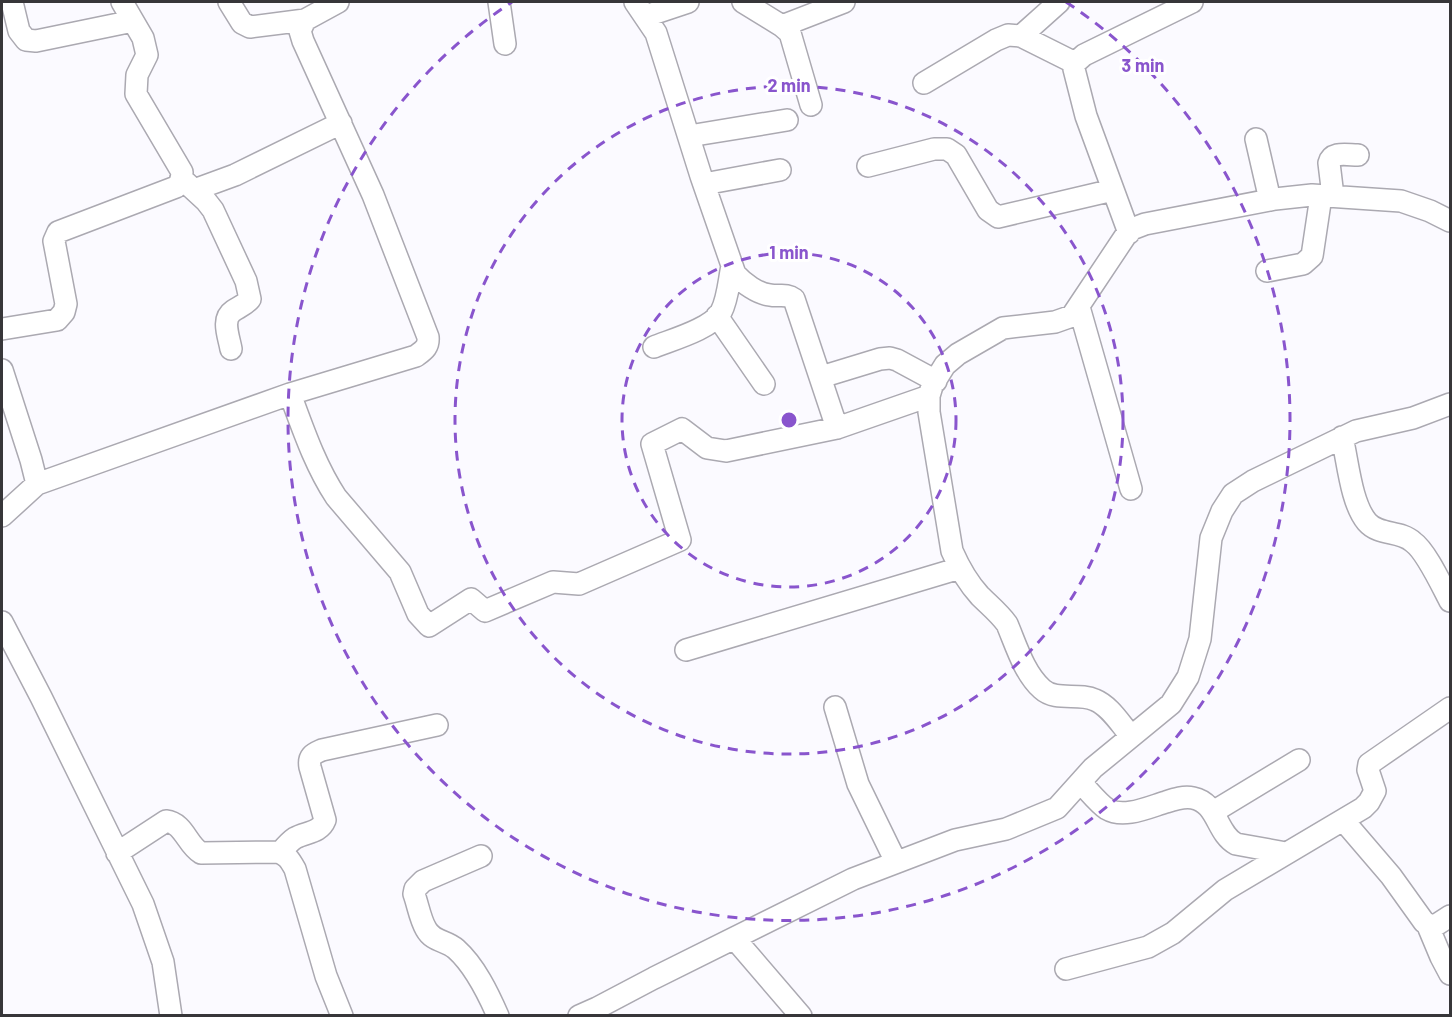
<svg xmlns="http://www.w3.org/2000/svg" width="1452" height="1017" font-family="Barlow,sans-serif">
<rect width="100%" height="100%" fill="#fbfaff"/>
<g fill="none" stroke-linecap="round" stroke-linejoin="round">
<g stroke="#aba9b1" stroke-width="24">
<path id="minor" d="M12,2l7,29 7,9 10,1 97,-20
M229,2l13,21 8,4 55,-7
M499,2l6,42
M635,2l21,31 45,143 34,98c8,9 23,20 35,21 9,2 16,-2 24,4l43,129
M743,2l39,24 8,7 21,72
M646,16l42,-14
M782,26l62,-24
M1021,36l38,-34
M924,83l72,-43 12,-5 13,1 54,27
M689,136l98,-16
M1256,139l14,61
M868,166l66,-17h13l9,6 32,55 10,7 115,-27
M181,178l25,23 7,9 33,71 4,18c-5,6 -11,8 -17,12 -12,8 -4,26 -2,38
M704,184l76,-14
M194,190l41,-15 106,-52
M1333,196l-4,-33c3,-12 18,-8 29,-8
M1129,233l-43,-117 -12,-47 1,-6 9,-8 108,-53
M1267,271l36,-7 9,-8 9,-60
M1079,307l52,182
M717,316l47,68
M2,329l55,-9 7,-8 2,-8 -12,-63 4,-9 118,-45 5,-5 1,-10 -46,-78 1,-19 10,-20 -4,-17 -21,-36
M654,347c17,-7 57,-18 67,-35 7,-13 8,-32 11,-46
M2,370l29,90 6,24 -35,32
M821,377l59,-18 10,-1 7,2 39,21
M290,394c13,35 25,71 46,103l64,75 18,42 11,12 42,-27 14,12 68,-29 26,2 101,-44 -28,-96 30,-15 25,19 19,3 111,-23 92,-32
M1342,437c6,25 9,66 25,85 12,14 33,8 46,20 13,9 29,44 37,59
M37,484l253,-90 126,-38c8,-6 13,-9 12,-19l-55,-142 -70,-154 -3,-10 5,-11 33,-18
M2,622l39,75 102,207 20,58 8,54
M686,650l274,-82
M835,707l23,77 38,78
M1131,736c-10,-11 -21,-30 -36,-36 -16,-8 -39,2 -53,-11 -18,-16 -26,-44 -35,-65 -8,-11 -18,-19 -27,-28 -12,-13 -21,-29 -28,-45l-23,-139v-16l3,-10 13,-21 13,-11 45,-26 52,-6 17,-6 54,-81 6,-6 13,-5 130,-25 37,-4 89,6 29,10 20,10
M1081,783c8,8 17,20 26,26 17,10 42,-2 59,-7 9,-3 18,-6 27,-4 25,5 23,35 43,46l50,9
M1213,812l86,-52
M1343,820l48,56 33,46 9,5 17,-11
M117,853l49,-32c18,2 21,24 35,32l77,-1c9,3 12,8 17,17l31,107 16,40
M280,853c5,-6 9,-11 15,-15 11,-6 25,-5 30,-18l-15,-53c-2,-11 3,-13 12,-17l115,-25
M481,856l-58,25 -8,8 -1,5c4,11 6,25 12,35 7,13 20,11 30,20 19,17 32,44 42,67
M1428,926l13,31 9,17
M734,938l67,78
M1066,969l82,-22 25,-14 52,-43 138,-82 6,-6 6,-11 -7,-21 1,-6 81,-56
M579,1016l18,-8 57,-30 199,-99 102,-39 51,-11 51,-21 36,-40 78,-64 17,-27 12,-38 11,-101 11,-27 11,-17 20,-13 103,-50 57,-13 37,-14"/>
</g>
<use href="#minor" stroke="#fff" stroke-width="21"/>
</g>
<g fill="none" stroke="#8955cd" stroke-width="3" stroke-dasharray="10 8">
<circle cx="789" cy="420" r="167"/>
<circle cx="789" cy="420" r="334"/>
<path d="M1066 2A501 501 0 1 1 512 2"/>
</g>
<circle cx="789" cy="420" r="9" fill="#8955cd" stroke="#fff" stroke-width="3"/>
<g font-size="18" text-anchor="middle" font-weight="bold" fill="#8955cd" stroke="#fff" stroke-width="6" stroke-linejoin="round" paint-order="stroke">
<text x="1143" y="72">3 min</text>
<text x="789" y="92">2 min</text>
<text x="789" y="259">1 min</text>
</g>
<rect width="1452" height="1017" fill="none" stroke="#373639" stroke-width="6"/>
</svg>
